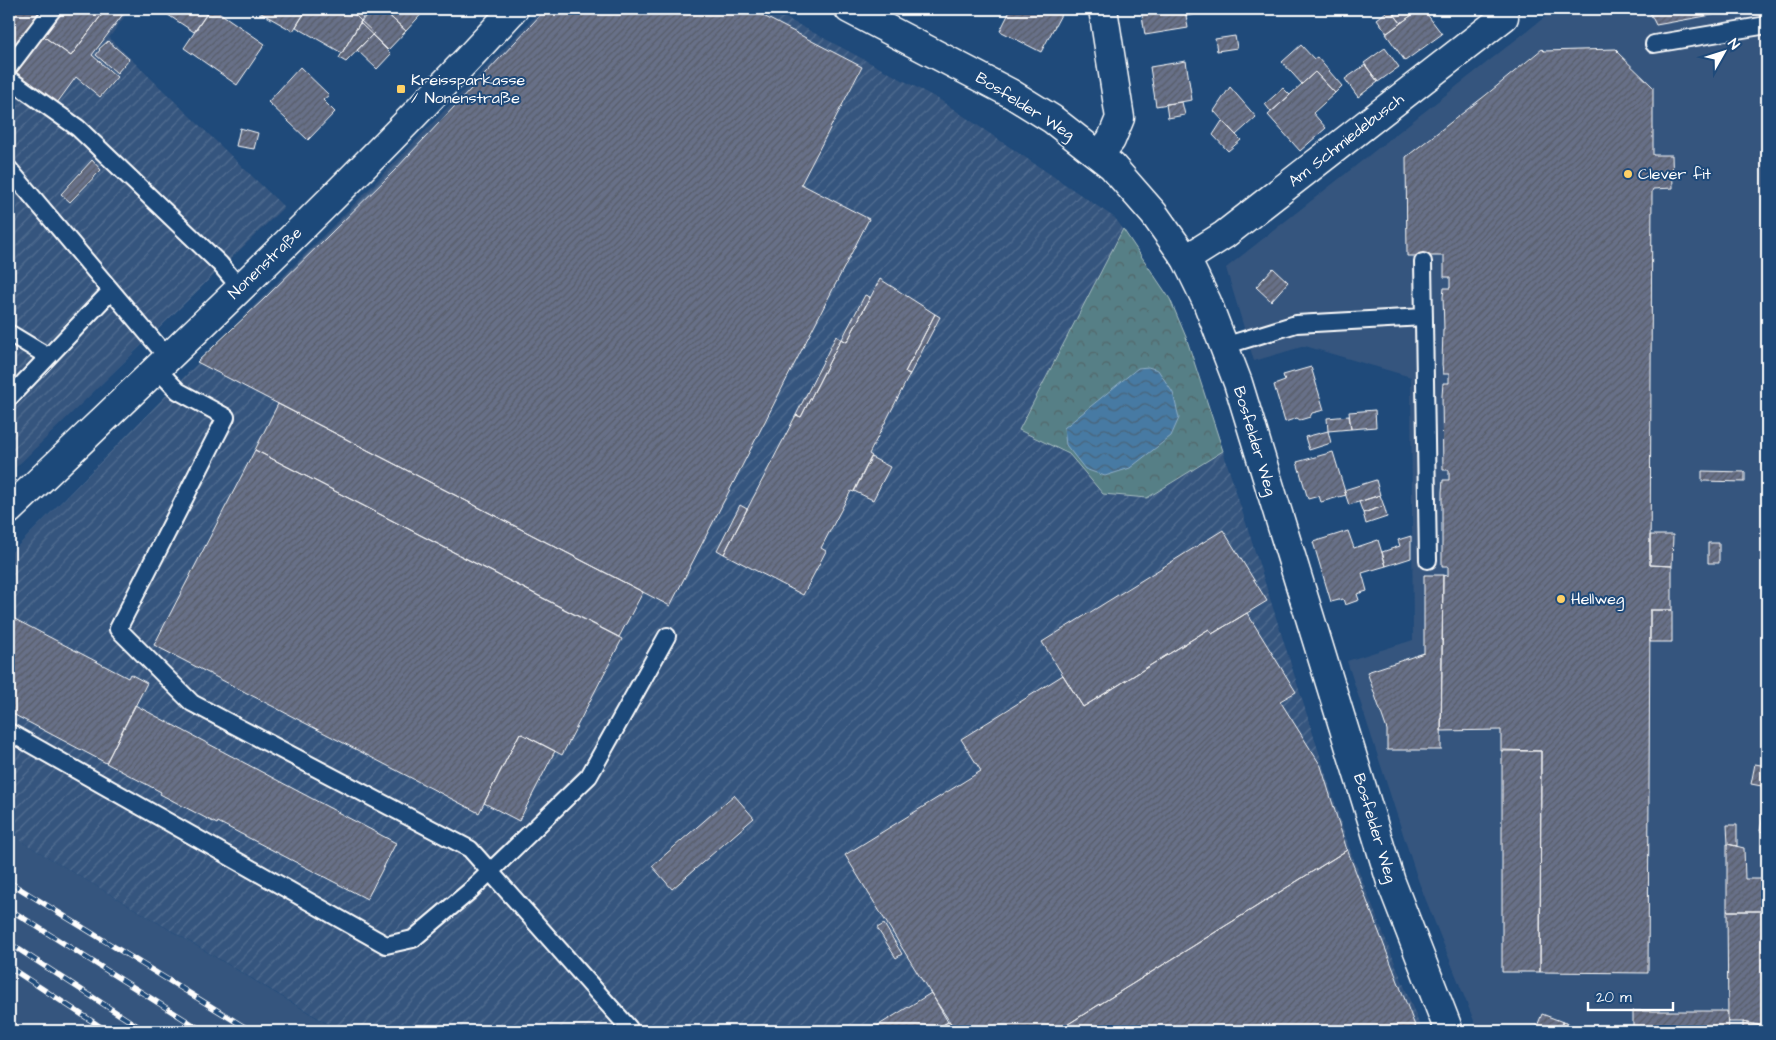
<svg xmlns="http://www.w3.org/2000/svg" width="1776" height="1040" font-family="'Architects Daughter',sans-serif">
<defs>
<pattern id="industrial-furrows" width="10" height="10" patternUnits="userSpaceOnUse" patternTransform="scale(1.25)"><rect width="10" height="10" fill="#35557e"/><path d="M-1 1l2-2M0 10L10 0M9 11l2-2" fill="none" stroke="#536e91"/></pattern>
<pattern id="forest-crowns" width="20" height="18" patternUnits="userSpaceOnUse" patternTransform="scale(1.25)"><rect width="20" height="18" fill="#567f86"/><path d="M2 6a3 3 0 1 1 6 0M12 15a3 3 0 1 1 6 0" fill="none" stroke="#516669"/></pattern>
<pattern id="water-waves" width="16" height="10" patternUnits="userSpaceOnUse" patternTransform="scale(1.25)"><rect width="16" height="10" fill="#467aa3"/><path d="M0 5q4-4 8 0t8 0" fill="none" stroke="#496378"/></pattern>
<pattern id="building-hatch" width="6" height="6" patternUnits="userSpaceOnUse" patternTransform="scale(1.25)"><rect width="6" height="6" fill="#677088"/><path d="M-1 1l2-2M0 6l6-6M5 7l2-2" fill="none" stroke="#585c67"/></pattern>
</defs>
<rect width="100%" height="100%" fill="#1f4a7a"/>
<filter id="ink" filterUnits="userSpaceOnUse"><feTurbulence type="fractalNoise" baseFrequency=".02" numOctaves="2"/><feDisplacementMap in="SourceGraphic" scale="10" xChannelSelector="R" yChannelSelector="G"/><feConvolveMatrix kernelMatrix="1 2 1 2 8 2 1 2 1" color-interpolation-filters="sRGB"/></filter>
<g filter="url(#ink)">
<path fill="#35557e" d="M1555,9h212v1022h-289l-60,-151 -71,-219 66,-21 -2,-263 -106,-31 -51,15 -28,-93z
M9,834l330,197h-330z"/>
<path fill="url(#industrial-furrows)" d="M9,9h121l-21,29 175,169 -275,267z
M542,9h227l171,91 175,118 8,11 -104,201 50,24 35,40 43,4 76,-47 126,396 73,184h-1082l-331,-197v-279l364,-370z"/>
<path fill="url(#forest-crowns)" stroke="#aabfc2" d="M1123,229l47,70 16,38 37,114 -76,47 -44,-4 -34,-40 -50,-24z"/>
<path fill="url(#water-waves)" stroke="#90afc8" d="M1148,367l10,3 15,23 6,25 -8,18 -41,32 -25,8 -20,-7 -19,-24 -2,-17 74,-60z"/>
<path fill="url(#building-hatch)" stroke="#fff" d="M15,9h31l-37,49v-41z
M46,9h16l-19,27 28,20 35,-47h21l-35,46 25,22 -17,20 -24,-20 -19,26 -48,-35z
M62,9h44l-35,47 -28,-20z
M159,9h51l-16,23z
M210,9h4l51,35 -28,41 -53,-37z
M254,9h53l-14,22z
M307,9h42l12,12 -19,32 -46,-26z
M349,9h19l-7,12z
M372,9h10l24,22 -18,19 -28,-27z
M382,9h44l-20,22z
M546,9h204l112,58 -61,117 68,35 -199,387 -473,-244 67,-63 130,-128z
M1011,9h47l5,2 -22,41 -41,-21z
M1141,9h44l3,19 -43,7z
M1185,9h29l1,2 -29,5z
M1390,9h30l-19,14z
M1390,9l11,14 -14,10 -10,-14z
M1420,9h3l19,25 -37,27 -19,-27z
M1648,9h68l1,5 -61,11z
M1716,9h28l-27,5z
M361,21l13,12 -28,29 -7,-4z
M372,35l19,19 -14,15 -20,-19z
M1235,36l2,12 -20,3 -2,-12z
M108,41l21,18 -12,14 -21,-18 4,-5 -1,-1z
M1301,45l13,14 3,-2 25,29 -7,7 -20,-21 -13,12 -20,-22z
M1385,48l14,19 -21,15 -14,-19z
M1542,49l2,2 72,-2 2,2 -1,1 36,35v68h19l1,33 -20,1 -1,2 -2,374 22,1v44h-22l-2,363 -108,-1 1,-221h-40v-21l-60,1 2,-156 5,1v-10h-6v-74l1,-12h6v-10h-6l-1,-74 1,-13h6v-9h-6l-1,-10 1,-35h1l-1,-32 1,-9h6v-11h-6v-21h-37l-1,-99 80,-62z
M1186,61l6,39 -36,6 -6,-39z
M1365,65l13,17 -20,15 -13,-18z
M300,67l29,28 -6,5 12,12 -27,28 -40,-38z
M1315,72l20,21 -22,20 13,15 -26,23 -32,-36z
M1230,87l26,30 -20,18 -22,-24z
M1283,88l7,7 -19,17 -6,-8z
M1182,102l3,13 -17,3 -2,-14z
M1222,121l19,19 -13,11 -15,-16z
M240,128l18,5 -4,16 -18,-3z
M92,160l9,10 -31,32 -9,-8z
M1273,268l15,14 -17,19 -15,-14z
M880,279l55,35 -30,58 5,2 -41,80 3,2 -18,36 -3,-1 -30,57 5,3 -23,44 -79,-41 72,-139 5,2 40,-78 6,3z
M865,295l5,2 -23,45 -5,-3z
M935,314l5,3 -30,57 -5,-2z
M836,336l5,3 -40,78 -5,-2z
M1311,367l13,43 -12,3 -2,4 -10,3 -3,-2 -12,4 -11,-37 11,-4 -2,-6z
M278,404l365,188 -24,45 -364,-187z
M1375,410l1,17 -25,2 -2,-17z
M1349,416l2,13 -23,2 -1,-13z
M1328,431l3,12 -22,7 -4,-13z
M255,450l367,189 -60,116 -42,-22 -41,80 -325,-168z
M1333,452l13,43 -25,7 -2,-6 -11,3 -11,-37z
M871,457l19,10 -17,33 -19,-9z
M1702,471l43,1v10l-43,-1z
M1376,480l4,15 -31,10 -5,-15z
M1380,495l4,11 -21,7 -4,-11z
M740,505l7,4 -23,45 -7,-4z
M1384,506l3,11 -21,7 -3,-11z
M1223,530l44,71 -55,33 -3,-5 -126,78 -41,-65z
M1348,531l6,17 24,-8 8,26 -24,7 5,18 -10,3 2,6 -14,5 -2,-6 -12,3 -18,-60z
M1650,535h23l-1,31 -22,-1z
M1411,536v22l-25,8 -4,-14 18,-6 -2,-6z
M1708,543h11v20h-11z
M1424,575h19l-2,175h-54v-20l-20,-58 57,-19z
M1650,610h22v32h-22z
M1247,613l49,79 -16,9 41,65 26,84 -290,181h-101l-36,-54 -75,-122 136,-84 -20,-32 102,-64 20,32 126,-78 3,5z
M9,616l119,62 2,-4 17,9 -41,80 -97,-51z
M135,705l261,138 -29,56 -149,-77 -1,2 -57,-30 1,-2 -55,-29z
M520,733l35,18 -36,70 -35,-18z
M1502,750l39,1 -1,221h-38z
M1755,764l12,2v21l-16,-3z
M734,795l20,23 -82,71 -20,-23z
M1767,796v37l-7,-2z
M1727,825h10v21l-9,-2z
M1727,844l17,4 1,31h22v32h-40z
M1347,849l70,182h-360l290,-181z
M1727,911h40v116l-24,-5h-15z
M884,924l18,30 -6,4 -19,-30z
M931,993l17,29 -16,9h-63z
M1633,1011h94l1,20h-95z
M1542,1014l21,8 -4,9h-24z
M949,1021l7,10h-24l16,-9z
M1562,1022l4,1 22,8h-29z
M1743,1022l24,5v4h-24z"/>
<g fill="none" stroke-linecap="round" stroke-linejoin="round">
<g stroke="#fff" stroke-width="20">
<path id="service" d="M1654,44l113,-19
M9,67l44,-58
M9,79l69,49 142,136 20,24
M9,169l159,189
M1423,262l5,298
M9,333l38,23
M1224,346l72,-22 128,-7
M157,369l21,22 48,26 -108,212 74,74 278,146 159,179 -1,3
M9,398l102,-107
M9,732l377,213 27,-6 58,-49 118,-114 78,-140"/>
</g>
<g stroke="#fff" stroke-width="31">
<path id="minor" d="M1099,155l12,-15 9,-22 -17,-109
M1186,259l38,-24 280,-218
M9,510c171,-164 345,-326 505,-501"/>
</g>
<g stroke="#fff" stroke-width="31">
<path id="tertiary" d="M849,9l161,84 42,26 60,47 42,48 32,45 21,43 31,81 153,499 58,149"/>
</g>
<use href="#service" stroke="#1f4a7a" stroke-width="16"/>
<use href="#minor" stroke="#1f4a7a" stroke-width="28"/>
<use href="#tertiary" stroke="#1f4a7a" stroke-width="28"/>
<g stroke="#fff" stroke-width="5.5">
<path id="rail" d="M9,882l242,149
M9,909l194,122
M9,943l136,88
M9,967l98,64"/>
</g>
<use href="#rail" stroke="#1f4a7a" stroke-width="4" stroke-dasharray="11" stroke-linecap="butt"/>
</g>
</g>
<g fill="#ffd166" stroke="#1f4a7a" stroke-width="2">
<rect x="396" y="84" width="10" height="10" rx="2.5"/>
<circle cx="1628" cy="174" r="5"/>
<circle cx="1561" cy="599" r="5"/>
</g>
<g text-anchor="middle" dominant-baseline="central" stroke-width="4" stroke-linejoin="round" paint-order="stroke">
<g font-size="16" fill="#fff" stroke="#1f4a7a" text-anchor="start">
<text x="411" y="80">Kreissparkasse<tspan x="411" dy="18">/ Nonenstraße</tspan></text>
<text x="1638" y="174">Clever fit</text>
<text x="1571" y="599">Hellweg</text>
</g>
<g font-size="16" fill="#fff" stroke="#1f4a7a">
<text transform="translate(1025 106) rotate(32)">Bosfelder Weg</text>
<text transform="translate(1346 140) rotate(-38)">Am Schmiedebusch</text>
<text transform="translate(265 263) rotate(-44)">Nonenstraße</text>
<text transform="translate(1255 441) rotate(73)">Bosfelder Weg</text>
<text transform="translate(1375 828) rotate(73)">Bosfelder Weg</text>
</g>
</g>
<rect width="1776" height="1040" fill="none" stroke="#1f4a7a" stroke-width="30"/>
<rect x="15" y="15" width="1746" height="1010" fill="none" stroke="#fff" stroke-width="2" filter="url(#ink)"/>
<g transform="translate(1724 52) rotate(51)" stroke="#1f4a7a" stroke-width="4" paint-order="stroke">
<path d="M0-4L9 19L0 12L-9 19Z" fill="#ffffff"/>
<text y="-8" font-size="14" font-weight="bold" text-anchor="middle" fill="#ffffff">N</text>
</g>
<path d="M1588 1002v8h85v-8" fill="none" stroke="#ffffff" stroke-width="2.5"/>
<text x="1596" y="1002" font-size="15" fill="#ffffff" stroke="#1f4a7a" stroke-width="4" paint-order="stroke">20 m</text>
</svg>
